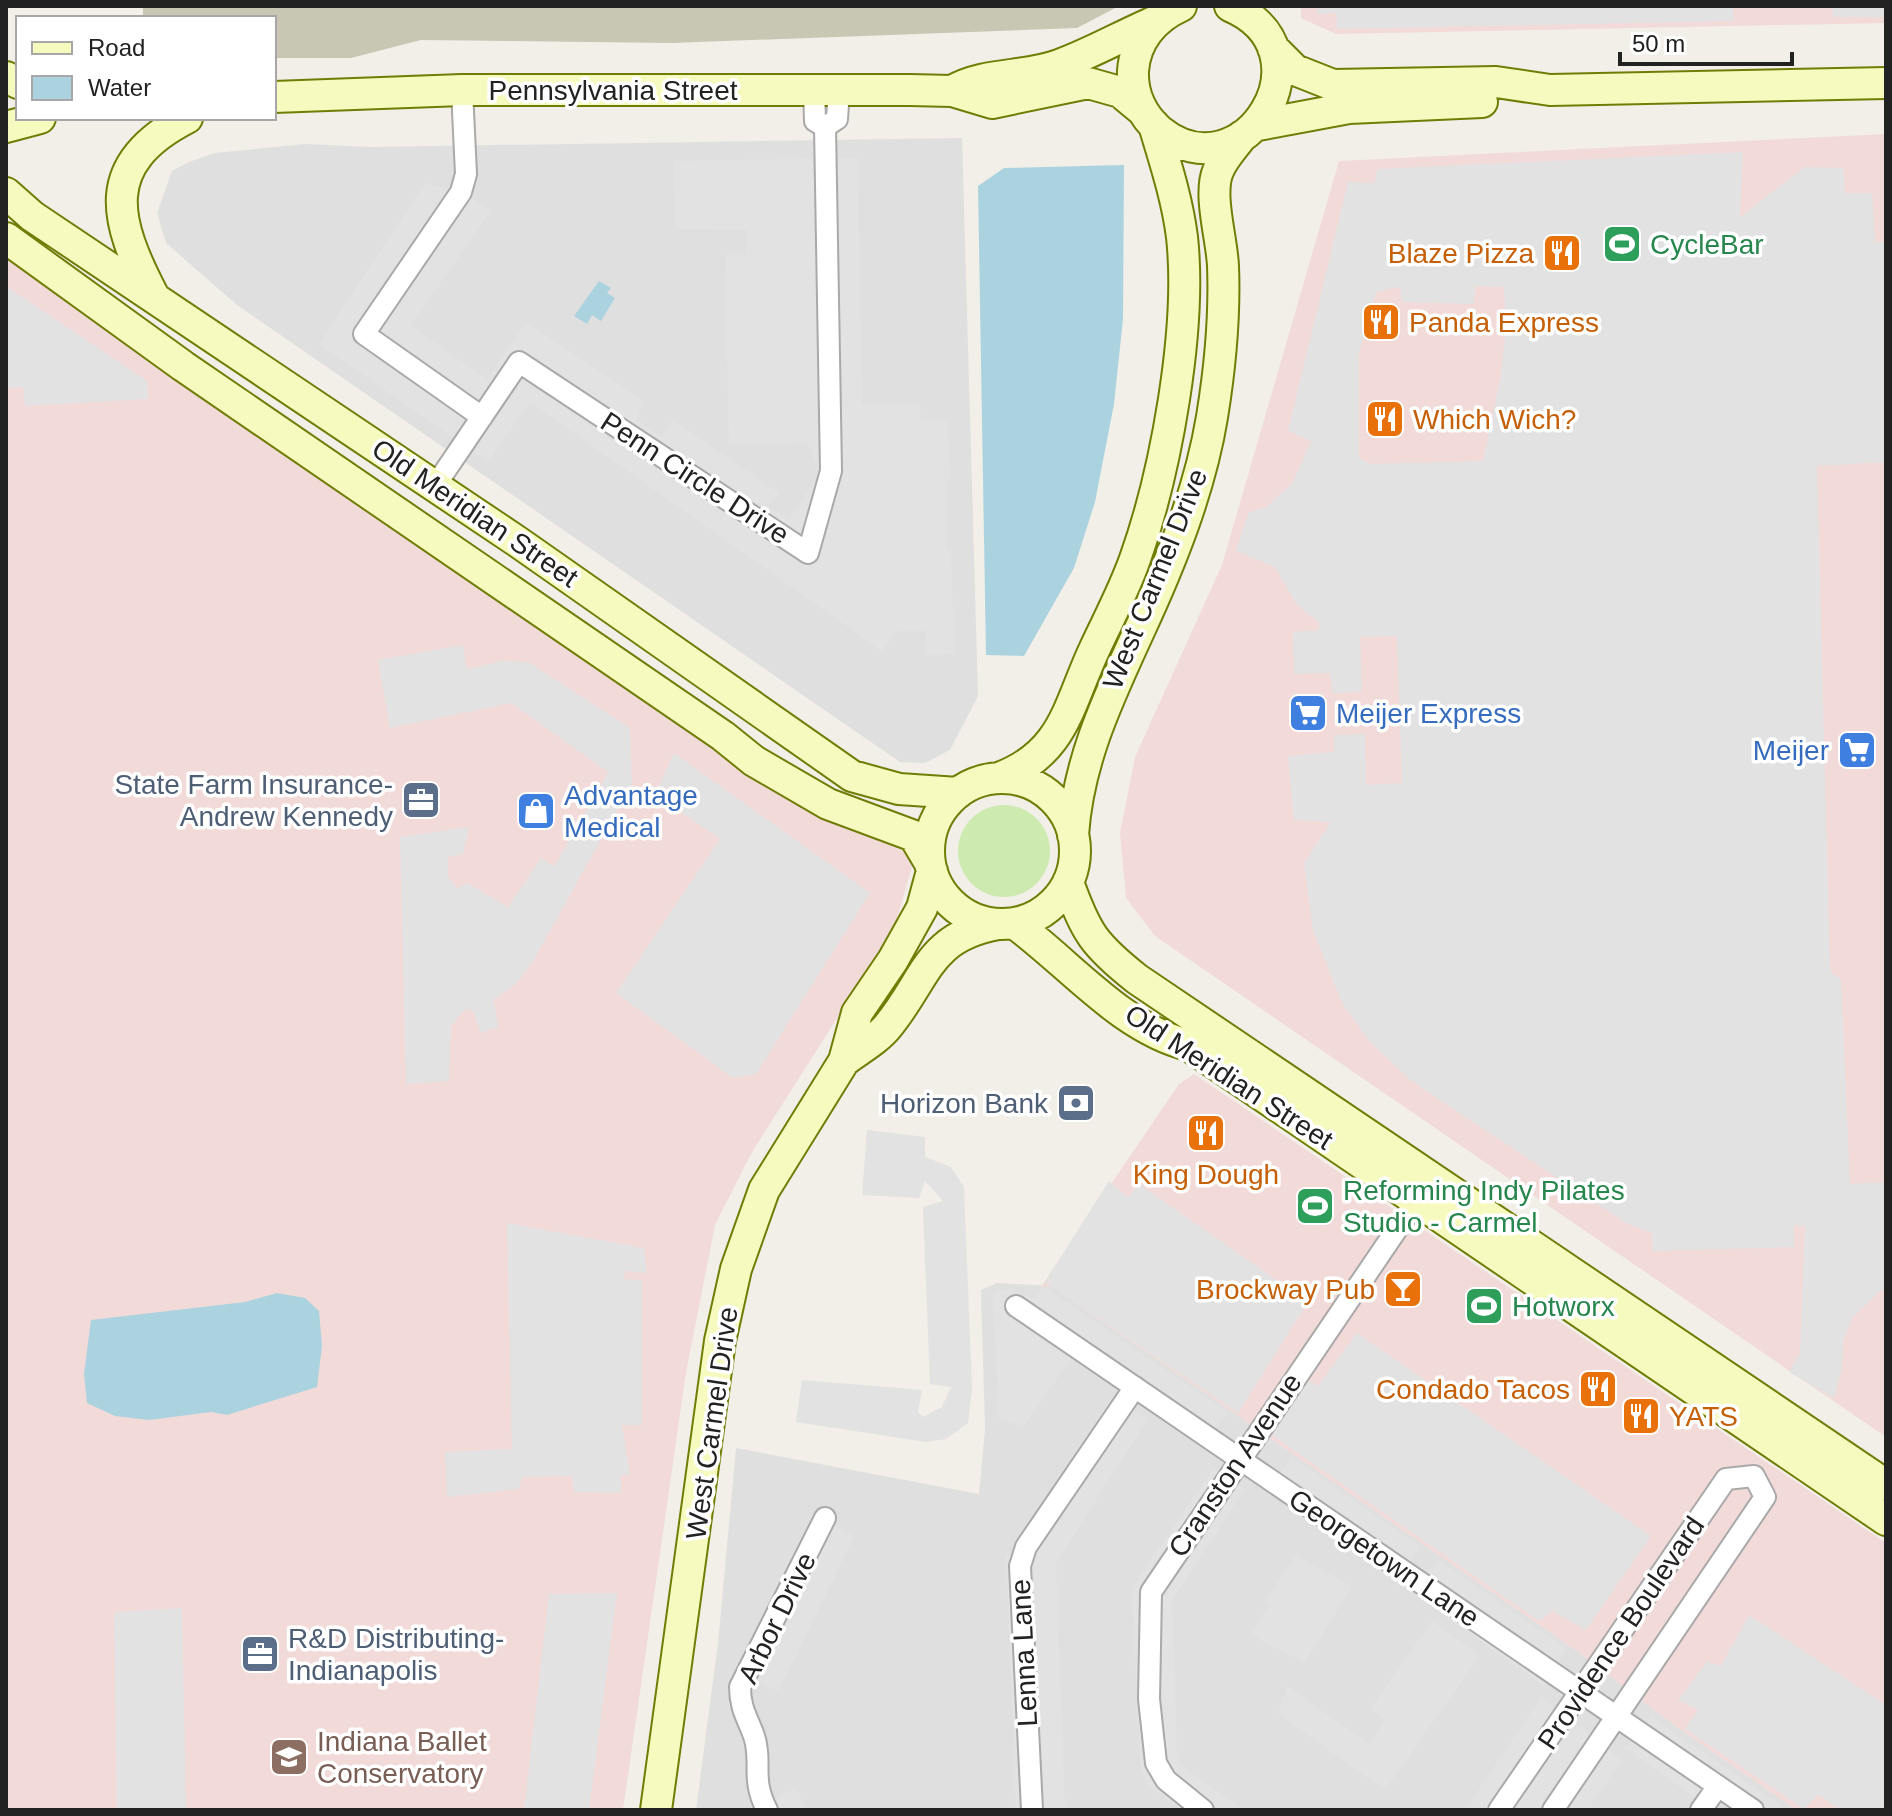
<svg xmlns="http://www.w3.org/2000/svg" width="1892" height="1816" font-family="Arial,sans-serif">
<rect width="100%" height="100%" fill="#f2efe9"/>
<path fill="#e0dfdf" d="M962,138l16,558 -28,54 -25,13 -25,-1 -663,-457 -71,-62 -9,-30 15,-42 17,-9 26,-9 90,-9 64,3z
M997,1283l54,3 529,367 94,72 123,85h-1101l22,-167 18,-195 243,46 6,-65 -4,-139z"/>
<path fill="#f2dad9" d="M1301,6h585v17l-550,11 -35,-16z
M1886,134v1303l-731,-501 -29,-38 -6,-65 15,-76 87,-192 117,-404z
M6,252l780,544 121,57 5,14 -18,62 -142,223 -37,73 -29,148 -63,437h-617z
M1194,1074l692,469v267h-89l-123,-85 -94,-72 -529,-367 -10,1 138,-203z"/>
<path fill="#c7c7b4" d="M143,6h976l-42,22 -405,15 -251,-3 -70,18h-77v-40h-131z"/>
<path fill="#cdebb0" d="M958 851a46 46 0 1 1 92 0a46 46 0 1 1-92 0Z"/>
<path fill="#e2e2e2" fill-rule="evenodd" d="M1317,6h416l1,15 -397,8 -1,-16 -19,1z
M1832,6h54v11h-53z
M1743,152l-3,65 65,-50 38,1 2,25h27l3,49h11v220l-69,4 13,505 11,9 9,204 36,-2v109l-5,-1 -28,27 -10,23 -1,29 -8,29 -45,-26 11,-19 5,-127 -11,-1v22l-141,4 -1,-18 -26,-10 -182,-120 -35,-24 -40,-38 -27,-38 -29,-73 -9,-67 27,-41 -37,-2 -6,-64 46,-4v-17l31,-1 1,51 36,-2 -5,-147 -37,1 2,54 -29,3 -3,-21 -36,1 -1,-42 25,-2 1,-8 -22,-17 -22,-38 -39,-16 13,-39 18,-5 25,-24 19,-42 -23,-10 60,-249 26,1 4,-14zM1476,286l28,1 2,38 -5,51 -18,85 -113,3 -11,-6v-105l17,-61 24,-5 2,15 71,2z
M858,158l4,246h58l1,16 27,-1 2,60h-5l1,71h5l3,104 -28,1 -1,-25 -28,1 -15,20 -352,-249 -42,60 -169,-118 106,-161 36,9 30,18 -80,116 76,53 39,-57 116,78 -6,20 26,16 11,-16 106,73 -10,14 20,13 31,-47 -12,-30 -79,1 -4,-189h22v-25l-72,-1 -1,-68z
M6,286l141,95 1,18 -123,7 -2,-19 -17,1z
M463,645l4,24 35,-8 26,1 102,66 2,56 -100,179 -16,21 -23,16 6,27 -19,6 -6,-21 -8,-3 -15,16 -2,56 -43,3 -6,-247 69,-10 -6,27 -15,3v19l9,13 10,-6 41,24 33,-49 13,9 54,-95 -97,-69 -121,25 -12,-68z
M674,753l196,140 -114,181 -23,4 -117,-85 104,-154 -65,-45z
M867,1130l58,7v20l26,10 13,20 8,202 -4,34 -22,16 -20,3 -130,-20 6,-42 120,10 -4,22 5,5 19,-10 9,-20 -21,-3 -7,-177 20,-6 -18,-20 -6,17 -57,-3z
M1109,1181l19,17 11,-14 169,118 -70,111 -193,-131z
M507,1223l137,25 3,25 -21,-2 -3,8 19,1v145h-20l8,50h-9v18l-47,-1 -2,-16 -50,1 -3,12 -72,8 -2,-45 67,-3z
M1043,1286l185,126 -25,34 -132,-87 -47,67 -25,-7 -6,-126 17,-4 25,10z
M1357,1333l294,203 -65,94 -34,-19 -13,10 -270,-188 40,-53 9,6z
M1113,1396l34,24 -91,143 9,247h-49l-10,-255 9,-2 9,-23z
M1292,1457l129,90 -24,34 -129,-92z
M1213,1469l32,20 -73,111 5,158 10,12 58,40h-64l-33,-25 -7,-17 -9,-170 2,-13z
M817,1519l38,16 -77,156 -36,-17z
M1296,1555l56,32 -48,76 -54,-29 19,-28 -5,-3z
M1438,1560l128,88 -22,38 -132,-94z
M617,1593l-28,217h-65l25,-216z
M182,1608l4,202h-69l-3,-198z
M1749,1615l137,90v105h-46l-22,-16 -14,15 -119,-80 13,-19 -20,-10 29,-38 14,4z
M1432,1621l48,35 -95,134 -107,-76 9,-28 82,58 17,-24 -16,-11z
M1541,1697l81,63 -34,50h-123z
M1651,1716l136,94h-51l-42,-13 -68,-49z
M796,1788l11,22h-50l21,-14z"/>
<path fill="#aad3df" d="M1124,165l-1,154 -9,85 -19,98 -21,66 -50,88 -38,-1 -8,-469 26,-18z
M599,281l12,7 -4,5 8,5 -14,23 -9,-6 -5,9 -13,-8z
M277,1293l28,5 14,13 3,35 -5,41 -90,28 -16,-3 -62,8 -34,-4 -28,-13 -3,-29 7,-54 154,-18z"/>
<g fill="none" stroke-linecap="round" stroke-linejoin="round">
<g stroke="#a9a9a9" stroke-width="24">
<path id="street" d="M462,90l4,84 -5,18 -97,142 118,83
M814,90l1,31 10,6
M825,127l12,-8 2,-29
M435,486l84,-124 289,191 23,-82 -6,-344
M1016,1306l737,504
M767,1810c-17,-33 -4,-47 -13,-74 -7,-19 -14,-28 -14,-49l85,-169
M1032,1810l-12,-244 6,-19 109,-160
M1203,1810l-37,-30 -10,-17 -7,-64 2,-107 265,-391
M1499,1810l227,-331 28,-3
M1553,1810l212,-313 -11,-21
M1701,1810l17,-24"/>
</g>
<g stroke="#707d05" stroke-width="34">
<path id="secondary" d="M1181,6c-27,12 -46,35 -48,65 -1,23 9,45 27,60 84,67 175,-80 70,-125
M1273,48l22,22 38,15 163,-3 54,8 336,-7
M6,77l12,6
M952,91c33,-19 72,-13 107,-26 33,-12 64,-30 97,-44
M274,97l188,-7h448l42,1 40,12 96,-20 32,9 23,19
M1258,125l91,-17 133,-6
M6,127l34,-9
M6,193l26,23 486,326 334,234 47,13 59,4
M6,238l177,128 540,370 31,25 74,43 86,32 16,27
M153,295c-39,-75 -55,-131 34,-177
M999,778c66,-25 69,-73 96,-130 14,-30 29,-58 40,-89 31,-87 57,-230 47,-322 -5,-39 -17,-75 -28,-112
M929 851a73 73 0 1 1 146 0a73 73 0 1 1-146 0Z
M1073,835c5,-75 36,-138 67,-206 31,-67 60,-139 72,-212 8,-49 13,-100 11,-151 -1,-27 -15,-71 -5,-95 5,-13 16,-24 24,-35
M1068,882c18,51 26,63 69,97l749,506
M1014,923c55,40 107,105 174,122l698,475
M844,1061c14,-11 33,-21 44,-35 40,-49 39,-89 110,-102
M656,1810l64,-469 16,-72 28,-79 80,-129 13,-48 36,-53 29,-52 10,-37"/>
</g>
<use href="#street" stroke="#fff" stroke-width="20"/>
<use href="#secondary" stroke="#f7fabf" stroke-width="30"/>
</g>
<defs>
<g id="stadium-square" transform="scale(2)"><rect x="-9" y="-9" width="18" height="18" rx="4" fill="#2e9e5b" stroke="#fff"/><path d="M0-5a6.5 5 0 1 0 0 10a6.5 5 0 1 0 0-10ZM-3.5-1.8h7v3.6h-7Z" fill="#fff"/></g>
<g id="restaurant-square" transform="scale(2)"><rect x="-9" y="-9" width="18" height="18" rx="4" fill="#e8710a" stroke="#fff"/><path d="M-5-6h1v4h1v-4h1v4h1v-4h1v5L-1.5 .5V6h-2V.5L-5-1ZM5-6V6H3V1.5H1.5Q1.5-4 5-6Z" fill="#fff"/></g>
<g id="supermarket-square" transform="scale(2)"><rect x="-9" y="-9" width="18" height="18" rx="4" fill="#3f7fe0" stroke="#fff"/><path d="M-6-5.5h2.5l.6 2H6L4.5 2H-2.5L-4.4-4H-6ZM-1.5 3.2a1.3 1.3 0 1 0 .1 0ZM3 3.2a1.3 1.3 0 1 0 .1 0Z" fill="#fff"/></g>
<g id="office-square" transform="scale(2)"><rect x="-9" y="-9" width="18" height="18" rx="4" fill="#5c6f8a" stroke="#fff"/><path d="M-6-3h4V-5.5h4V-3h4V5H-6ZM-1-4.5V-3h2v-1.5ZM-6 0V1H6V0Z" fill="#fff"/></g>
<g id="shop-square" transform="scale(2)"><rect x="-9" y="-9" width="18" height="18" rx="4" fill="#3f7fe0" stroke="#fff"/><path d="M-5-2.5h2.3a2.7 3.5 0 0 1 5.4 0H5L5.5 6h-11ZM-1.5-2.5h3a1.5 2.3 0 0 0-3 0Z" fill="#fff"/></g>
<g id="bank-square" transform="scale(2)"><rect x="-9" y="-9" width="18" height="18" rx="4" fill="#5c6f8a" stroke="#fff"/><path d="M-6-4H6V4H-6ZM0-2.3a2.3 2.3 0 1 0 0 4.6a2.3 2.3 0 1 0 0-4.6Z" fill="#fff"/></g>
<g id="bar-square" transform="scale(2)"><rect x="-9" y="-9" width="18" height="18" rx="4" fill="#e8710a" stroke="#fff"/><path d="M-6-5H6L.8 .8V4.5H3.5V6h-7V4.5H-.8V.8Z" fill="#fff"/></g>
<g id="school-square" transform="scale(2)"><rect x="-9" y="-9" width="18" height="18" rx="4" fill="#8d6e63" stroke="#fff"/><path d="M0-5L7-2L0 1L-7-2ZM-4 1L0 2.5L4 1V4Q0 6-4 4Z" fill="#fff"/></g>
</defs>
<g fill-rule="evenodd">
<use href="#stadium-square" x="1622" y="244"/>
<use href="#restaurant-square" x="1562" y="253"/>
<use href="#restaurant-square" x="1381" y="322"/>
<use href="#restaurant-square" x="1385" y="419"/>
<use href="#supermarket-square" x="1308" y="713"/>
<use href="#supermarket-square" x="1857" y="750"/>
<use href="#office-square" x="421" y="800"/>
<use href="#shop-square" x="536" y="811"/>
<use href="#bank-square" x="1076" y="1103"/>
<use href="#restaurant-square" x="1206" y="1133"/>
<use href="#stadium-square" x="1315" y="1206"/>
<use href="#bar-square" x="1403" y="1289"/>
<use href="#stadium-square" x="1484" y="1306"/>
<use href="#restaurant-square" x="1598" y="1389"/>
<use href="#restaurant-square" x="1641" y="1416"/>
<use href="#office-square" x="260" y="1654"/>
<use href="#school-square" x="289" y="1757"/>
</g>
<g text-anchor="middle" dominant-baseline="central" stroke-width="7" stroke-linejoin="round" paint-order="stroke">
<g font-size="28" fill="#222" stroke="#fff">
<text x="613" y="90">Pennsylvania Street</text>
<text transform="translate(695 478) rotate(33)">Penn Circle Drive</text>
<text transform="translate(475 513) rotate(34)">Old Meridian Street</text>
<text transform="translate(1155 579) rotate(-68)">West Carmel Drive</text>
<text transform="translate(1229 1077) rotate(33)">Old Meridian Street</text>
<text transform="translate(712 1423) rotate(-82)">West Carmel Drive</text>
<text transform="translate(1235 1465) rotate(-56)">Cranston Avenue</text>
<text transform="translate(1384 1558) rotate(34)">Georgetown Lane</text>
<text transform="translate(777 1618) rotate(-64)">Arbor Drive</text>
<text transform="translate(1621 1633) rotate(-56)">Providence Boulevard</text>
<text transform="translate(1024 1653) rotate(-93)">Lenna Lane</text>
</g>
<g font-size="28" fill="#27864d" stroke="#fff" text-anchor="start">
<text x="1650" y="244">CycleBar</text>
<text x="1343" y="1190">Reforming Indy Pilates<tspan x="1343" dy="32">Studio - Carmel</tspan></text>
<text x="1512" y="1306">Hotworx</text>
</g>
<g font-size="28" fill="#c56008" stroke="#fff" text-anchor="end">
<text x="1534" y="253">Blaze Pizza</text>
<text x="1409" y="322" text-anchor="start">Panda Express</text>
<text x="1413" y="419" text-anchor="start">Which Wich?</text>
<text x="1206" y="1174" text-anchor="middle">King Dough</text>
<text x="1375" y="1289">Brockway Pub</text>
<text x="1570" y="1389">Condado Tacos</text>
<text x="1669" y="1416" text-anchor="start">YATS</text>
</g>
<g font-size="28" fill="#366cbe" stroke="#fff" text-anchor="start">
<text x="1336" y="713">Meijer Express</text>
<text x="1829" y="750" text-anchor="end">Meijer</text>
<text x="564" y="795">Advantage<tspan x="564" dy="32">Medical</tspan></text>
</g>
<g font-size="28" fill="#4e5e75" stroke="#fff" text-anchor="end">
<text x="393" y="784">State Farm Insurance-<tspan x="393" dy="32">Andrew Kennedy</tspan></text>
<text x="1048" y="1103">Horizon Bank</text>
<text x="288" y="1638" text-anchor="start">R&amp;D Distributing-<tspan x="288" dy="32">Indianapolis</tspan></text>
</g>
<g font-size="28" fill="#785e54" stroke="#fff" text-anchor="start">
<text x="317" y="1741">Indiana Ballet<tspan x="317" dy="32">Conservatory</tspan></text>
</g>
</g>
<rect width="1892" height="1816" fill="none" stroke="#222222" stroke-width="16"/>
<rect x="16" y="16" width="260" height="104" fill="#ffffff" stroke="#a7a7a7" stroke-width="2"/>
<rect x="32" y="42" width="40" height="12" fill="#f7fabf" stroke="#a7a7a7" stroke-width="2"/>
<text x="88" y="56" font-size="24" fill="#222222">Road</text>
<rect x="32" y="76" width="40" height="24" fill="#aad3df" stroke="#a7a7a7" stroke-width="2"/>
<text x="88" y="96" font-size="24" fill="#222222">Water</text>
<path d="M1620 52v12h172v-12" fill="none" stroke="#222222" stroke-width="4"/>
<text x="1632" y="52" font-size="24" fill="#222222" stroke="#ffffff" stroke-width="6" paint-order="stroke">50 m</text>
</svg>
